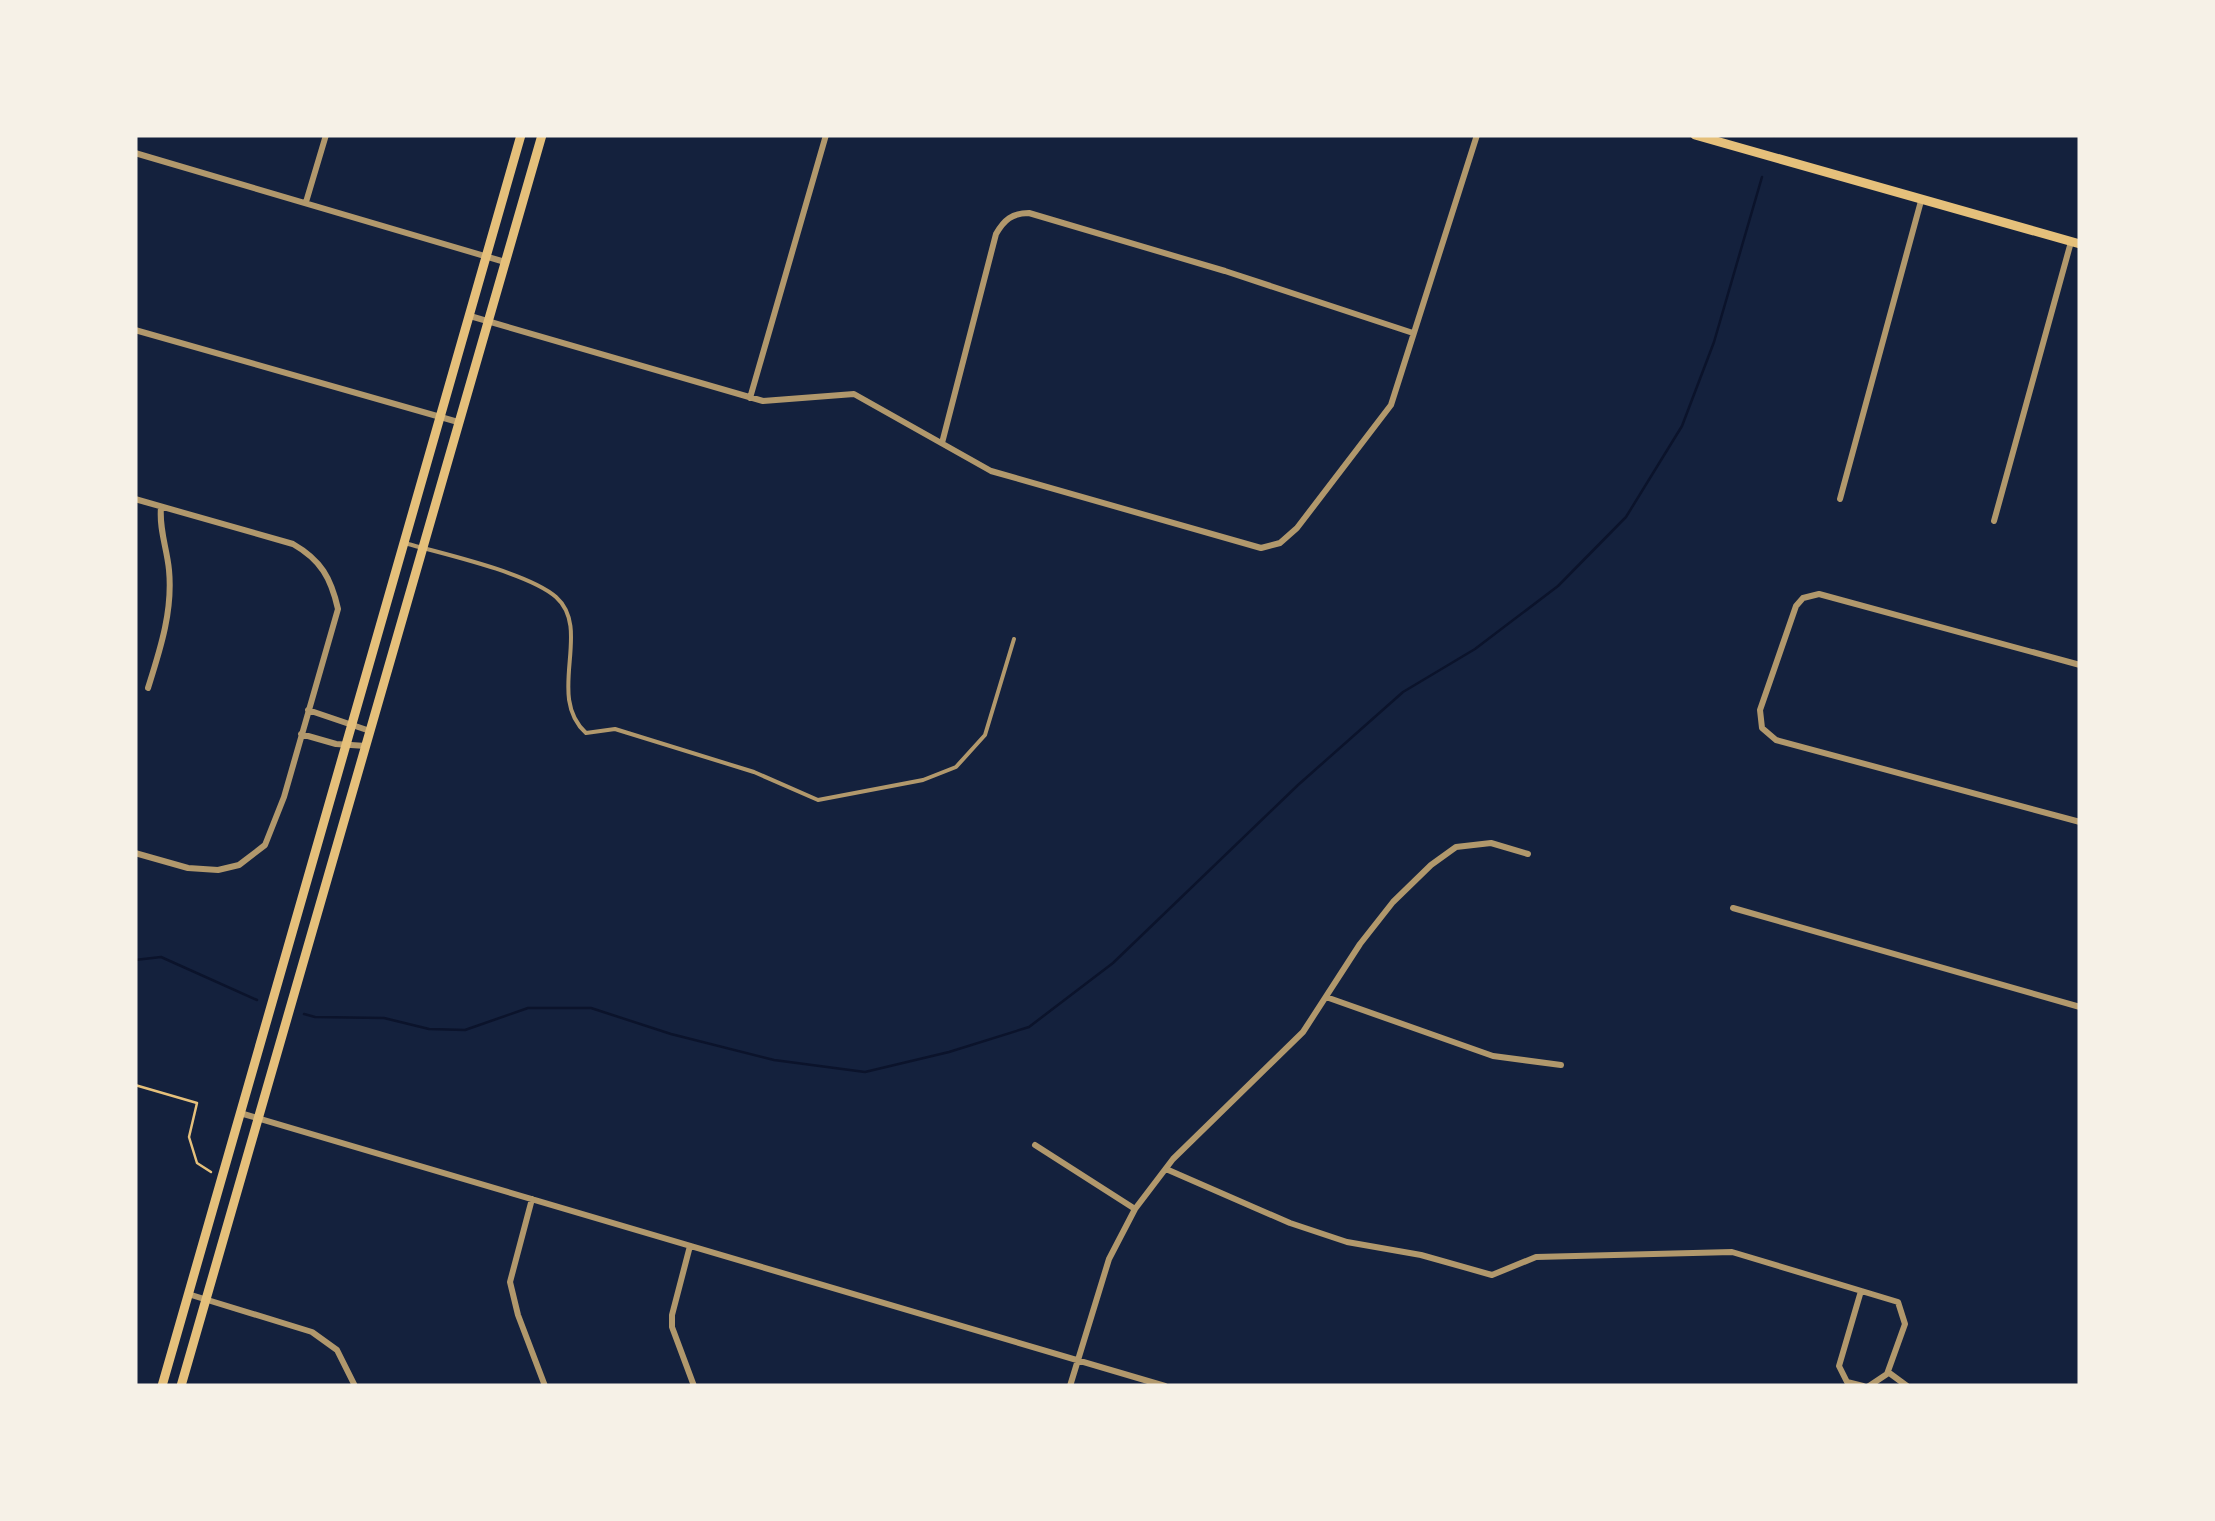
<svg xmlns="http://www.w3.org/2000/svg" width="2215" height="1521" font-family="'IBM Plex Serif',serif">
<rect width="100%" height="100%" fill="#14213d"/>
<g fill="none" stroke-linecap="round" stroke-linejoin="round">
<path stroke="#0b132b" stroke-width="2.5" d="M1774,136l1,-1
M135,960l26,-3 96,43
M304,1014l11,3 69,1 45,11 36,1 63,-22h63l80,26 103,26 91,12 84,-20 80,-25 84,-64 185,-178 105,-93 72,-43 83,-63 68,-69 56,-91 32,-84 48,-165"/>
<path stroke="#e5c07b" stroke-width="2.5" d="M135,1085l62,18 -8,34 8,26 14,9"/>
<path stroke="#b1986c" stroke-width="4" d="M404,543c37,10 125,30 152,54 37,33 -11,99 30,136l29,-4 139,43 64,28 105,-20 33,-13 29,-32 29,-96"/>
<path stroke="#b1986c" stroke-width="6" d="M135,153l370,109
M306,202l20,-67
M470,316l293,85 91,-7 137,77 270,77 19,-5 17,-15 94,-123 86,-270
M135,330l323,92
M750,398l76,-263
M942,443l54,-209c8,-14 16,-21 33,-21l196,58 188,62
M135,499l158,45c28,16 38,34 45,65l-54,188 -19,48 -26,20 -21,5 -30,-2 -53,-15
M1840,499l81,-298
M1994,521l77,-279
M2080,665l-261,-71 -16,4 -7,8 -36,104 2,18 14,12 304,82
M148,688c12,-38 25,-77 21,-118 -2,-22 -10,-40 -8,-63
M308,710l62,21
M301,734l35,10 30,2
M1733,908l347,99
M1326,997l167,59 68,9
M240,1113l925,273
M1035,1145l100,64
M1166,1169l124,54 57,19 74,13 71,20 44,-18 196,-5 166,50 7,22 -18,50 -18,12
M532,1199l-22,83 8,33 27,71
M690,1246l-18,69v12l22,59
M1861,1291l-22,75 8,16 16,4
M188,1294l124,38 25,18 18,36
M1888,1372l19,14
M1070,1386l39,-127 26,-50 38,-50 130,-127 57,-88 33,-42 38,-37 25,-18 35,-4 37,11"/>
<path stroke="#e5c07b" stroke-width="9" d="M1695,135l385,109
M162,1386l359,-1251
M181,1386l361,-1251"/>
</g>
<rect width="2215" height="1521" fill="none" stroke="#f6f1e7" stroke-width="275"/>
</svg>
